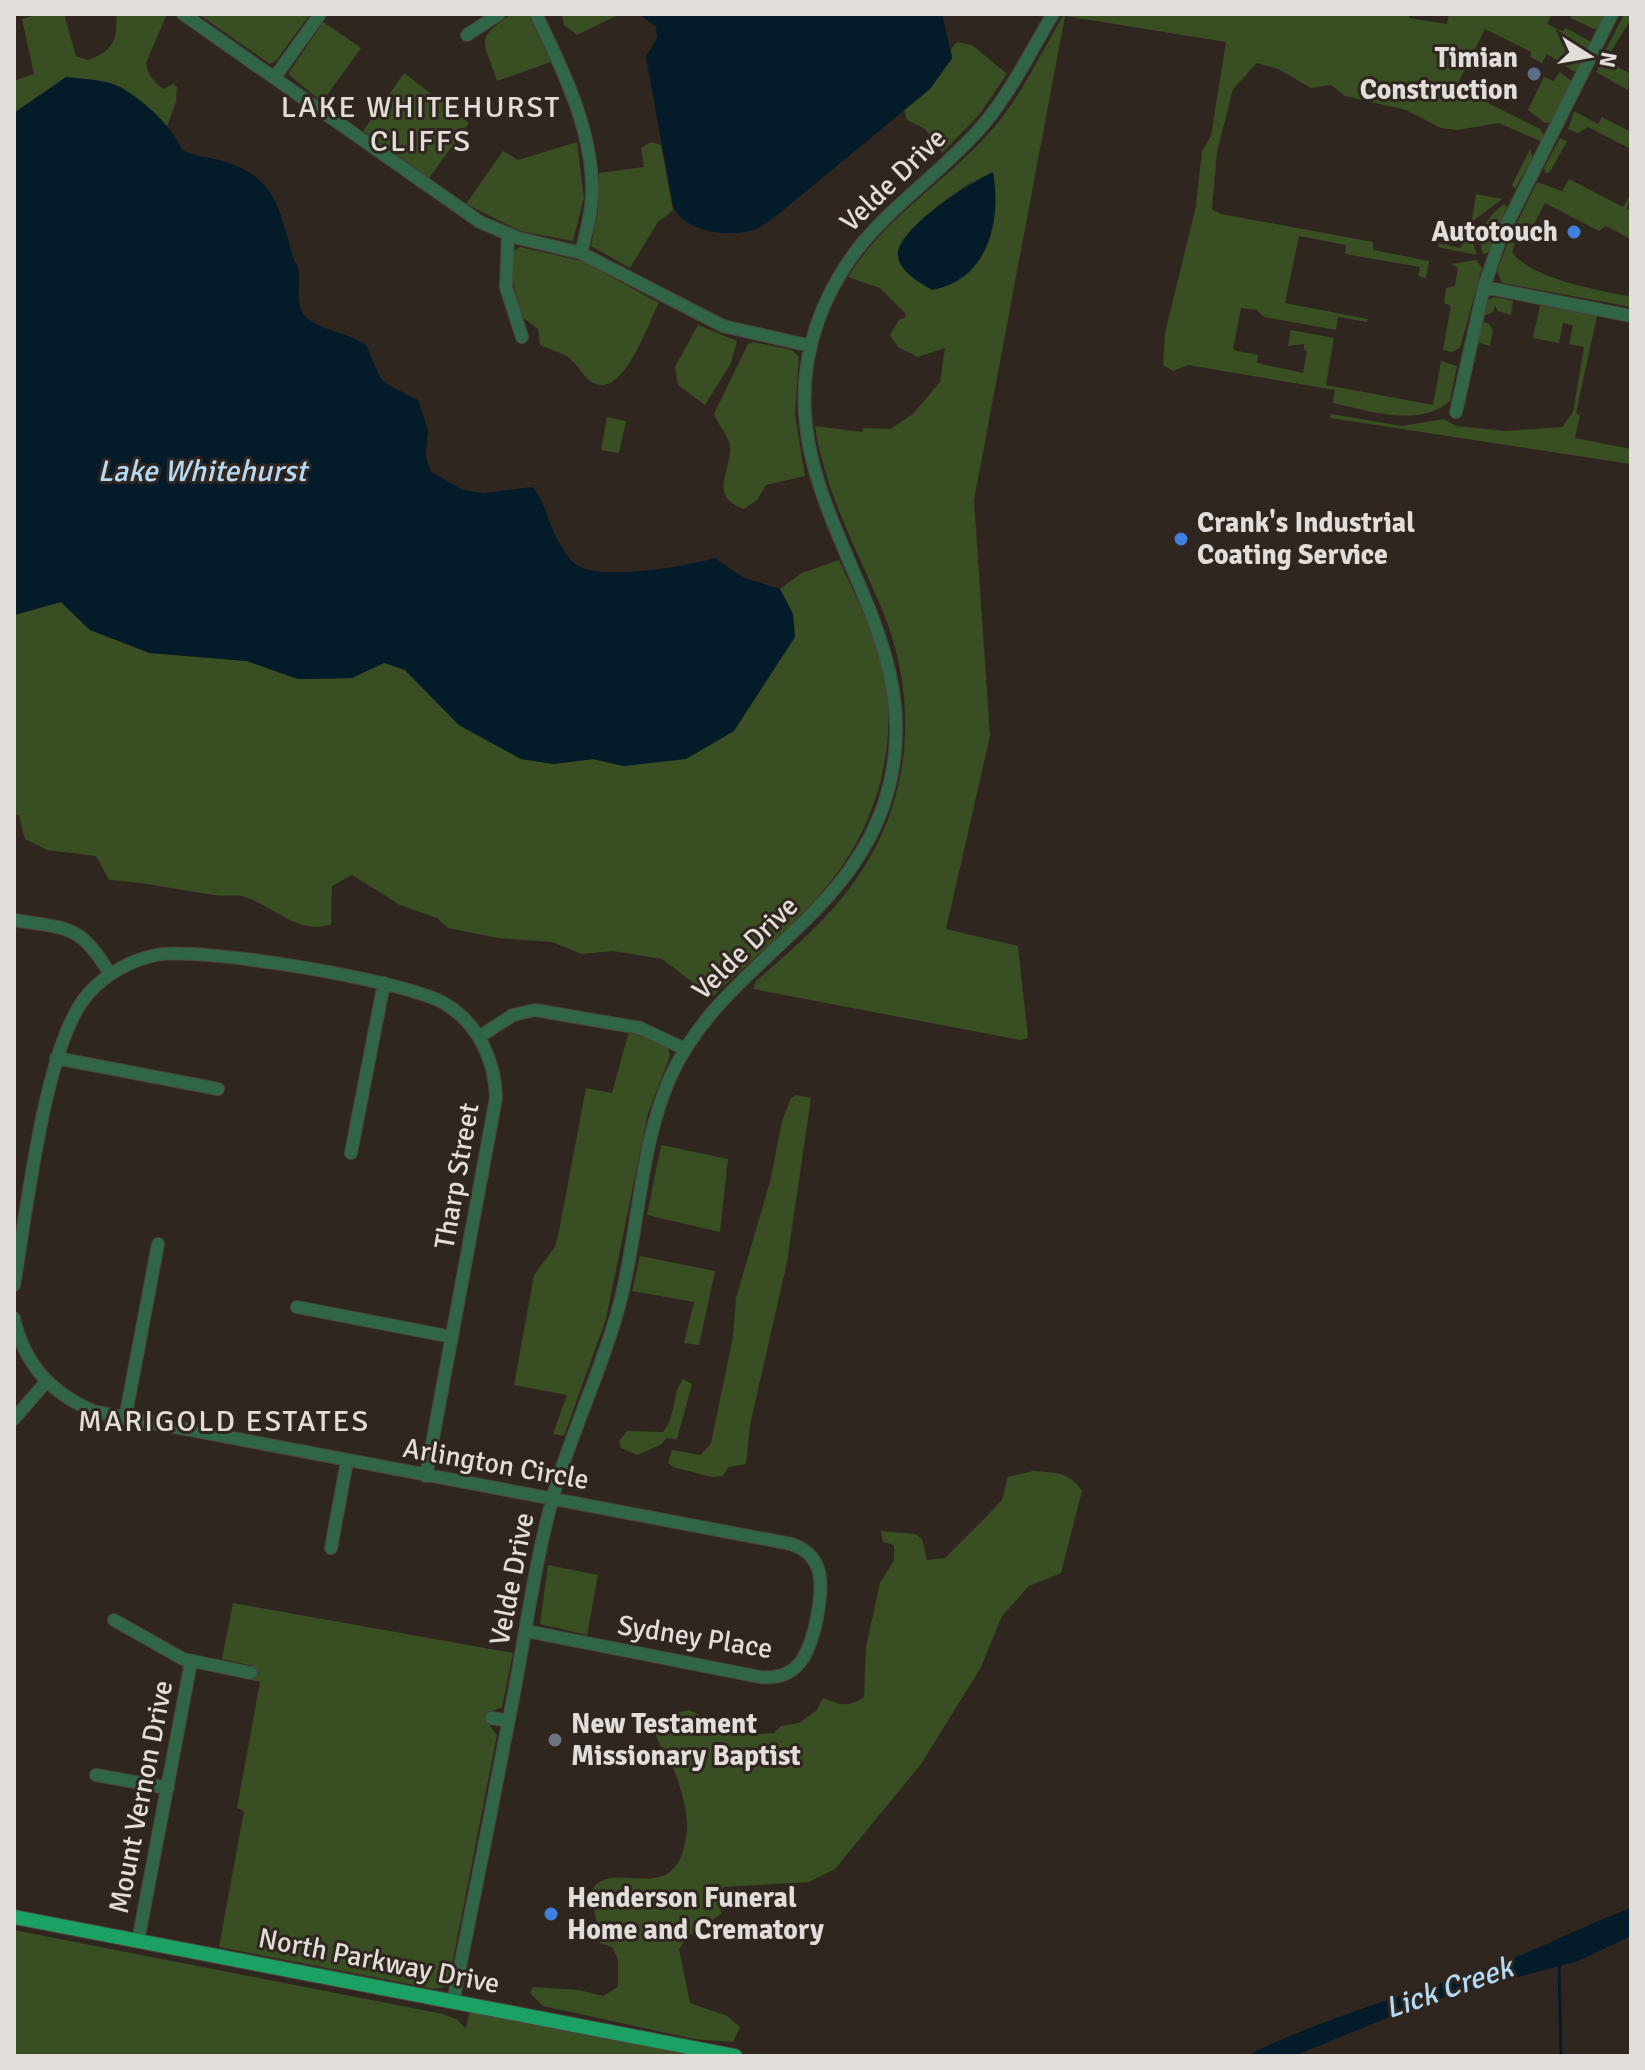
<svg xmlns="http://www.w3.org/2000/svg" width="1645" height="2070" font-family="Signika,sans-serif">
<rect width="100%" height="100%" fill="#302620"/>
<path fill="#394e23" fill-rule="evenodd" d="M39,14h25l12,42 11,4c26,-8 31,-21 29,-46h51l-21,49c1,10 8,21 18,26l9,-5 4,3 -1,15 -9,24c-40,-37 -46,-41 -100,-49l-53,36v-32l20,-7 -12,-55z
M198,14h112l-34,47 -6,3z
M512,14h16l23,48 -54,19c-13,-41 -24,-41 15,-67z
M562,14h58l-43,21 -13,-10z
M1064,14h345v4l38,6 2,-10h103l-5,10 15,7 4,-3 27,15 -15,28h-5l-26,-17 -5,9 -12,-6 1,-5 -46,-23 -29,58 84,42 4,6 -2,7 -43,-19 -42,7 -16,-2 -35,-18 -61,-14 -14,-11 -20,3 -33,-19 -21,-6 -24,26 -16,63 -5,57 9,5 152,28v8l56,11 -3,17 -8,-2 2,-9 -75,-13 1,-9 -47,-9 -14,67 83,16 -1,3 -29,-5 -2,13 -72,-13 -7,-7 -16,-2 -8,42 25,5 -1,8 46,10 4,-22 -3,-1v-6l-16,2 3,-16 43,8 -8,47 107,20 8,-44 16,5 -7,35c-31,27 -81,10 -117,2l2,-13 -147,-25 -15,6 -10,-6 2,-32 31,-127 6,-55 9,-15 15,-94 -161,-26 -91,484 16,236 -44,193 72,17 10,92 -8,2 -267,-51 3,-8c33,-29 69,-59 95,-95 60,-79 69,-181 33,-272 -26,-63 -59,-120 -69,-188l47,6 1,-4 27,1 23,-15 27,-32 5,-34 -27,9 -20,-10 -8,-12 9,-15 7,-3 -1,-4 -25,-25 -32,-11c36,-59 95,-93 141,-144 31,-34 51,-79 75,-119zM974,180l-76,74c5,-27 53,-58 76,-74z
M1572,14h36l-9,17 -29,-13z
M1624,14h7v5l-21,34 -4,-4z
M323,22l38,26 -39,54 -34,-28z
M957,42l15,3 35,29 -28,41 -37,38 -17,-24 -18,-9 -3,-10 26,-21 22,-31 -1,-9z
M1603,59l26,14 -1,17 -32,-18z
M1560,72l13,10 -21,40 -7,1 -17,-13 16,-33 9,4z
M404,73l65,50 -40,55 -66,-47z
M1574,111l24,13 4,-7 29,15v17l-43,-22 -10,6 -10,-4z
M1560,138l7,3 -17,31 -4,1 -2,-5z
M577,142l7,56 -11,43 -53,-10 -54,-27 37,-53 15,9z
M651,142l10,3 12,65 -15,12 -28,46 -39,-22 7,-35 1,-38 45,-6 -3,-19z
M1530,149l3,9 -18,31 -3,-4z
M1569,179l54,28 8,-13 -4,15 4,3v27l-25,-13 -7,5 -54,-28 -17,32 -10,1 -5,-5 24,-49 25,9z
M1476,194l26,5 -29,22 -1,-1z
M1504,204l3,3 -19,45 -5,2c-8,-22 4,-36 21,-50z
M1464,233l6,1 7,21 -39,-8v-4l23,5z
M1508,242l7,1 -3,9c18,26 84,38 116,44l3,-7v18l-129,-24 -5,-12z
M520,247l62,14 77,42c-10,16 -37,104 -70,77 -7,-6 -13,-17 -21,-23 -7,-5 -20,-8 -28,-12l-2,-16 -16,-12 -10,-38v-27z
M1476,260l6,8 -22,80 -8,4 -9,-2 8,-44 -7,-3 2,-15 9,-2 3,-18 -7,-4z
M1495,297l18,4 -2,14 -13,-4 -3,-5 -2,6 -9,4 4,-16z
M1540,305l57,11 -21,97 4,2 -5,23 56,11v15l-301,-46 1,-4 71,12 42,-7 12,7 50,5 56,-4 11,-15 11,-65 -15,-3 4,-19 -10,-2 -4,20 -26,-5z
M1482,322l6,1 5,7 -3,16 -13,-4z
M698,325l39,16 -6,22 -26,42 -27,-20 -3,-18z
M753,342l39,8 7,7 -4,57 10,62 -39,9 -9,15 -13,9c-40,-14 -8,-42 -15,-67 -3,-9 -11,-18 -15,-28l34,-70z
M607,417l19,4 -7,32 -18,-3z
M839,560c16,36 37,74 45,114 15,74 -9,155 -57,212 -33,41 -77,74 -115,111l-50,-38 -49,-8 -31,3 -30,-12 -54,-4 -50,-10 -11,-10 -37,-13 -48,-30 -20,11 -1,38c-32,12 -57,-18 -86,-27 -10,-3 -21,0 -31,-2 -36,-5 -69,-13 -105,-15l-13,-24 -49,-6 -22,-11 -6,-24 -5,-1v-199l47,-13 29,28 60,23 97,8 51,18 54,-1 32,-16 21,8 54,55 62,34 33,5 39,-5 31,7 169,-152 -13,-25 22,-16z
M629,1031l39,17 2,8 -22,57 -42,206 -42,117 -11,-2 14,-39 -53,-10 20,-110 21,-28 3,-11 28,-148 26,5z
M796,1095l15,3 -24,164 -37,163 -4,39 -18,3 -5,9 -11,1 -39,-10 -5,-4 4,-13 29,5 10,-12 22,-106 3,-39 34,-116 12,-61 9,-23z
M661,1145l67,14 -8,73 -73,-17z
M640,1256l75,15 -16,74 -15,-2 10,-41 -62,-11z
M683,1379l9,5 -15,55 -10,-1 -7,7 -23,10 -16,-7 -2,-7 8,-10 36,1c13,-16 9,-38 20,-53z
M1033,1471c22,2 36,0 49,20l-21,82 -32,13 -27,30 -22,53 -59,95 -86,105 -26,13 -85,5 -4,5 1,22 -34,23 -8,12 11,54 37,13 13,11 -7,15 -39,-3 -151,-33 -13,-13 3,-6 46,3 24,6 15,-9v-28l-6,-12 -12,-4 -6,-34 -6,-12c20,-50 89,23 99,-66 2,-18 -9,-55 -18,-71 -7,-12 -13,-18 -14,-32l21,-15 13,-3 53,25 32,-2 7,-7 18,-3 17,-12 7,-13c16,7 26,10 41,-1l2,-50 14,-64 14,-23v-15l-11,-3 -2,-11 34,3 7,5 5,21 18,-2 40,-40 17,-18 6,-23z
M548,1565l50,10 -11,60 -47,-11z
M233,1603l280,50 -11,54 -9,4 -3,15 7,9 -49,251 -13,3 -216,-42 25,-136 -7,-3 23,-126 -9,-2 2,-14 -31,-7z
M14,1930l429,84 15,6 8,9 5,-24 259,51h-716z"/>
<path fill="#041b2a" d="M639,14h303l10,44 -22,31 -149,123c-7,5 -14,11 -21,15 -25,13 -76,6 -87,-21l-27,-149 11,-19 -1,-11z
M66,77c15,2 30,2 44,6 23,6 65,45 72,67 12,6 24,7 37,10 58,15 60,50 75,100 13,17 -5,43 14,59 18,13 41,14 58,26 20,44 8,32 52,55l10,30 -2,27 5,15 32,18 20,3 49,-6c13,12 16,38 27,55 4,7 9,16 15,21 22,20 112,3 141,-5l29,20 36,11 13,25 2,23 -61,94 -48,28 -62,7 -31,-7 -39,5 -33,-5 -62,-34 -54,-55 -21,-7 -32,15 -54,1 -51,-18 -97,-8 -60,-23 -29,-28 -47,13v-502z
M993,172c9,49 -5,108 -61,118 -13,-8 -32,-18 -34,-34 -3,-26 73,-74 95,-84z
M1631,1908v28l-53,25 -152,41 -132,54h-48c73,-36 149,-58 226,-83 55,-17 105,-45 159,-65z"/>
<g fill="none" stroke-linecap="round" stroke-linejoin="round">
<path stroke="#041b2a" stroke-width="3" d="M1559,1964l2,92"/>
<g stroke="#4d433e" stroke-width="14">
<path id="minor" d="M183,14l297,208 38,16 63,15 142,73 88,20
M536,14c26,54 57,116 56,178 0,20 -6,41 -11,61
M467,35l32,-21
M275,77l45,-63
M508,235l-2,52 16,50
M1484,287l147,29
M1456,412l28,-125 18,-53 110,-220
M14,920c55,9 66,4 96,54
M479,1037l34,-22 22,-5 105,18 45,21
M56,1058l162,31
M351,1153l33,-170
M14,1285c12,-68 31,-246 75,-292 17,-19 42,-33 67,-38 42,-9 256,26 291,50 32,20 48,56 49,93l-70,378
M297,1307l155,30
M14,1318c10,47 39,77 82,94l695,132c36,12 31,43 26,74 -7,33 -17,63 -57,59l-234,-46
M14,1419l32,-37
M125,1419l33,-175
M331,1548l16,-87
M114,1620l69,39 68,14
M492,1718l16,3
M96,1775l72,13
M138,1941l53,-279
M453,2002c21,-105 42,-209 62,-314 12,-65 21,-131 39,-195 18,-63 48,-123 65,-187 20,-74 20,-156 50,-226 51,-117 181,-157 218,-286 51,-175 -129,-292 -71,-467 33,-97 94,-124 159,-193 32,-34 54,-80 78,-120"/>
</g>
<g stroke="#4d433e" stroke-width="16">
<path id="major" d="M14,1917l721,139"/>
</g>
<use href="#minor" stroke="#306548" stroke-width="12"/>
<use href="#major" stroke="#1ca165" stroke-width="14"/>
</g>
<circle fill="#5c6f8a" stroke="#302620" stroke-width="3" cx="1534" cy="74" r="8"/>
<g fill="#3f7fe0" stroke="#302620" stroke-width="3">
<circle cx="1574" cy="232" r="8"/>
<circle cx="1181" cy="539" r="8"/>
<circle cx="551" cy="1914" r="8"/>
</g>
<circle fill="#6b7280" stroke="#302620" stroke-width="3" cx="555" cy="1740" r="8"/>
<g text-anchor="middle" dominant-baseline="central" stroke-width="6" stroke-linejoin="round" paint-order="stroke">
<g font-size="28" font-weight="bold" fill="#e3ddd9" stroke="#302620" text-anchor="start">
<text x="1518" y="58" text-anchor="end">Timian<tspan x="1518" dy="32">Construction</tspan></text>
<text x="1558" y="232" text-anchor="end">Autotouch</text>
<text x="1197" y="523">Crank's Industrial<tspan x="1197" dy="32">Coating Service</tspan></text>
<text x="571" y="1724">New Testament<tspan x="571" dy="32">Missionary Baptist</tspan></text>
<text x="567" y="1898">Henderson Funeral<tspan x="567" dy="32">Home and Crematory</tspan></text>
</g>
<g font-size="28" fill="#e3ddd9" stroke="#302620">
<text transform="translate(893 180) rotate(-44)">Velde Drive</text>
<text transform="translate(745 948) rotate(-44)">Velde Drive</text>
<text transform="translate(457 1176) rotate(-80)">Tharp Street</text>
<text transform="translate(496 1464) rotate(10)">Arlington Circle</text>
<text transform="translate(512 1579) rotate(-79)">Velde Drive</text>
<text transform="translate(695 1637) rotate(9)">Sydney Place</text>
<text transform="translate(141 1797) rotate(-79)">Mount Vernon Drive</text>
<text transform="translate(379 1961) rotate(11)">North Parkway Drive</text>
</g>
<g font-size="30" letter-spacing="2" fill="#e3ddd9" stroke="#302620">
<text x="421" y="107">LAKE WHITEHURST<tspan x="421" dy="34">CLIFFS</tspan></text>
<text x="224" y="1421">MARIGOLD ESTATES</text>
</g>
<g font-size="30" font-style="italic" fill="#b5daf5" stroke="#302620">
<text x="202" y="471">Lake Whitehurst</text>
<text transform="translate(1449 1988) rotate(-19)">Lick Creek</text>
</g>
</g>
<rect width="1645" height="2070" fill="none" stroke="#e3ddd9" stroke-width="32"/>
<g transform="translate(1589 56) rotate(101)" stroke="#302620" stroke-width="6" paint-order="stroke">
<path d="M0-6L14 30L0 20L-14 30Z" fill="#e3ddd9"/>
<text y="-12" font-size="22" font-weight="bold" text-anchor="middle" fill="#e3ddd9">N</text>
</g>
</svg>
